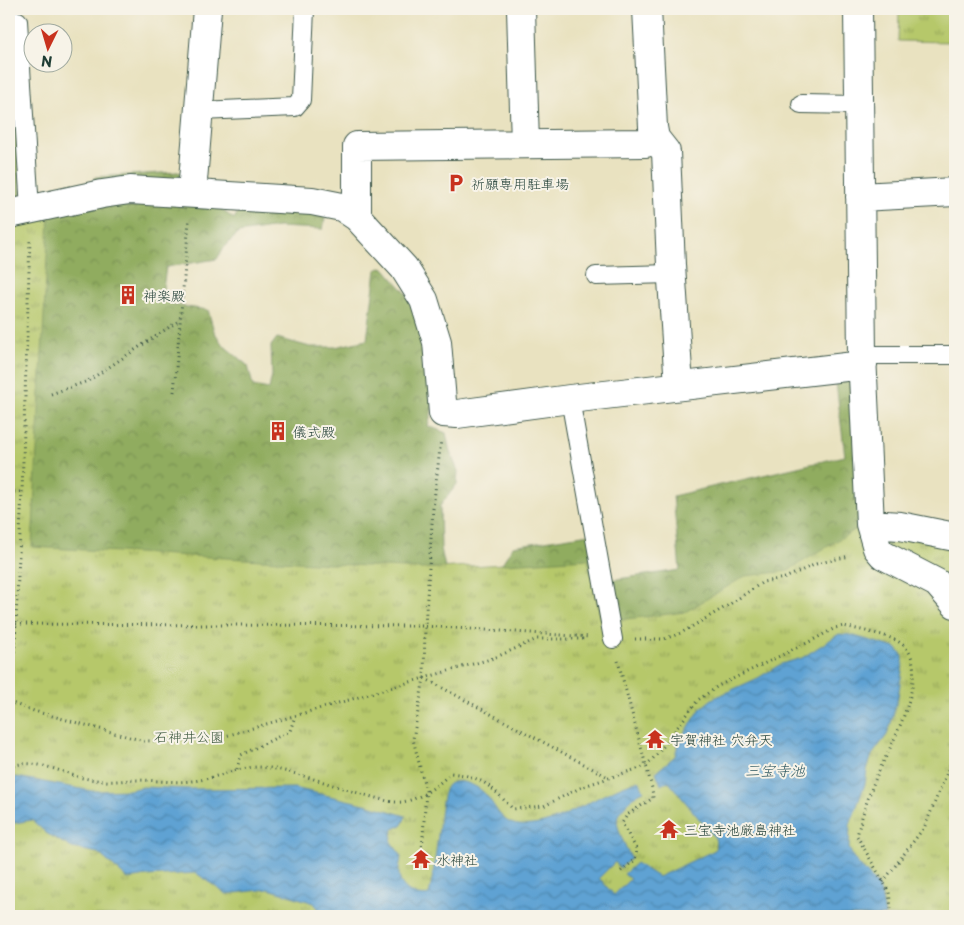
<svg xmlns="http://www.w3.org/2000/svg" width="964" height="925" font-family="'Playpen Sans','Klee One',sans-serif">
<defs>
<pattern id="forest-crowns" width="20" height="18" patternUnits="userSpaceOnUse" patternTransform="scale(1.25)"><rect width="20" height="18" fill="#90ac5f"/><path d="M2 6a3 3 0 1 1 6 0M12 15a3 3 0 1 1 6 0" fill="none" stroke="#758d4f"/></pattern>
<pattern id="park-tufts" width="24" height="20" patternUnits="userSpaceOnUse" patternTransform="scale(1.25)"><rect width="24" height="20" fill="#b6c86b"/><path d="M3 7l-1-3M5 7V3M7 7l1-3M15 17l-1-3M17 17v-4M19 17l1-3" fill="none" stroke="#93a459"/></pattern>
<pattern id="water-waves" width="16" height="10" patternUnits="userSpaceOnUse" patternTransform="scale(1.25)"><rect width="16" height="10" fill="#5ea2d3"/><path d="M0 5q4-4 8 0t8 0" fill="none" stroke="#4d85ac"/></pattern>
</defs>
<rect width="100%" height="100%" fill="#f7f3e8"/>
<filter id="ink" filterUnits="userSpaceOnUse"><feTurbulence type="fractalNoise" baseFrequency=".02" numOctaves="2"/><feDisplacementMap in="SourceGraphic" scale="10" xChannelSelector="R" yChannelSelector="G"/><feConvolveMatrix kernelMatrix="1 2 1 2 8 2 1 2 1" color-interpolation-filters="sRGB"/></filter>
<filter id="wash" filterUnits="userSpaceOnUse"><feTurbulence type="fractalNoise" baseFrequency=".0096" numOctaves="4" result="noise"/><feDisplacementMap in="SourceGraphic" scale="20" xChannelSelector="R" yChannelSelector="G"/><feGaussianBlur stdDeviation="1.12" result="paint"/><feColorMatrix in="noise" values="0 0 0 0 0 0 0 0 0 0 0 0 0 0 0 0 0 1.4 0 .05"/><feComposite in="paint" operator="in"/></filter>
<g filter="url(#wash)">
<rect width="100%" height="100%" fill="#e9e2c0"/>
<path fill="url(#forest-crowns)" stroke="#58744a" d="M13,63l9,141 69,-14 4,-13 83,-5 21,7 13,23 22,17 9,-16 76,5 6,11 -2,10 -45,-2 -40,6 -15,16 -6,10 -51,8 -3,21 10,17 35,5 6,21 8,13 26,22 5,20 16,3 3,-14 -1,-29 6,-8 33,9h25l32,-7 9,-70 7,-3 22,25 27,50 4,52 -8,32 18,7 4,19 8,19 -1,13 -17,22 1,42 6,30h46l20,-32 89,-14 9,48 69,-10 -7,-74 172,-40 -9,-73 2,-8 17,2 10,148 90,19v372l-946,-137v-712z"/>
<path fill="url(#park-tufts)" stroke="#6a8250" d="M867,9h87l-1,33 -55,-1 1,-29h-32z
M49,219l-17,328 389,22 167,-10 13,60 8,2 76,-9 60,-36 42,-5 74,-45 88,81 6,12v297h-946v-695z
M887,537l68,7v43l-66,-38z"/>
<path fill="url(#water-waves)" stroke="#3e7084" d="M839,634l12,1 45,13 7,8v9l-5,32 -8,30 -3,8 -15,20 -5,15 -2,14 -15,41 -1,23 5,11 21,23 6,11 4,23h-561l-10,-13 -45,-14 -43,5 -30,-21 -49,3 -19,3 -30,-26 -26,-5 -26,-15 -14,-13 -23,4v-45l8,-2 75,14 36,-1 15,-3 46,2 105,-1 75,17 37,11 -4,9 -9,4 -2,13 10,13c0,7 -3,14 -2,20 1,14 17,23 30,20 5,-22 7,-45 10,-68 1,-12 2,-25 6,-37 5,-15 27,-7 36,0 14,11 17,33 38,35 32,4 67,-23 95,-35 8,-4 17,-7 25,-10l5,11c-8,3 -13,8 -19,15 -3,3 -6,6 -7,10 -4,9 9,33 13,42l-11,10 -5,-6 -16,16 15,17 16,-16 -6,-5 12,-11 22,14 57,-27 1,-7 -1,-5 -47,-57 -7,4 -5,-13 19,-16 3,-12 23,-36 11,-9 46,-21 23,-14 21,-6z"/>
</g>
<g filter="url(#ink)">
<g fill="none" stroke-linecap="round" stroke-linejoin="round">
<g stroke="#3d5649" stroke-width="20">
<path id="service" d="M18,21l12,188
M801,104l58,1
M199,111l96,-4 6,-7 4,-91
M596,276l75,-2
M862,355h93
M570,399l43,240"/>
</g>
<g stroke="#3d5649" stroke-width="30">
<path id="minor" d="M521,9l4,135
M647,9l6,118 2,11 11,14 5,113 8,121
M858,9l4,346 8,169 7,24 6,7 54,28 18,21
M192,193l15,-184
M860,197l95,-5
M9,214l93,-20 28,-4 182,11 30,6 15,10 47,51 20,32 13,42 6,71 14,1 113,-15 293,-34
M357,217v-71l289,-3 9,-5
M870,524l30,2 55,11"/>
</g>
<path stroke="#3d5649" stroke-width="3" stroke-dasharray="1 4" stroke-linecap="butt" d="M174,392l15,-171
M51,394l37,-13 92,-61
M9,492h13
M16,624l409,2 165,11
M635,639h29l17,-6 46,-27 36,-24 22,-4 31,-14 33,-8
M618,661l34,127 1,10 -26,17 -5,8 15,27 -2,10 -15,12
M14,662l8,-170 8,-253
M424,678l70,-20 43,-19h49
M9,702l25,9 110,30 71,-2 209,-61 184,99
M9,767c22,-9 48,3 69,10 9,2 18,3 27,4 10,1 20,-1 30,-1 19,0 38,3 57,1 27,-2 49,-18 78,-13 34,6 66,19 99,28 11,3 22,7 33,6 19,-3 35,-16 49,-29 33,4 39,13 62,36l31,-3 40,-20 62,-20 13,-14 39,-52 20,-14 93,-45 24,-13 9,-2c15,4 42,8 55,16 38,22 -9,105 -22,133 -8,19 -15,40 -20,61l32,56 3,24
M237,769l4,-14 49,-24 5,-15
M422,851l4,-60 -13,-52 11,-61 1,-52 8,-117 8,-69
M883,882l42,-56 30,-73"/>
<use href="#service" stroke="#fff" stroke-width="18"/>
<use href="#minor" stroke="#fff" stroke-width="28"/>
</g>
</g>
<defs>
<g id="parking-bare" transform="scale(1.5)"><path d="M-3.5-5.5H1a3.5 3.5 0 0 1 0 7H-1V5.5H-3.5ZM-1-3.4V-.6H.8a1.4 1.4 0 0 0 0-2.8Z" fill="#c8321e" stroke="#f7f3e8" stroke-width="2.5" paint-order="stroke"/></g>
<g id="building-bare" transform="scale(1.5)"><path d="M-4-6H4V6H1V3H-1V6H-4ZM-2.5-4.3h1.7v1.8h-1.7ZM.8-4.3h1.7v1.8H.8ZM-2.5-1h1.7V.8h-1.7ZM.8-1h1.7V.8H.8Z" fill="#c8321e" stroke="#f7f3e8" stroke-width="2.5" paint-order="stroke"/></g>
<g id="temple-bare" transform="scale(1.5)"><path d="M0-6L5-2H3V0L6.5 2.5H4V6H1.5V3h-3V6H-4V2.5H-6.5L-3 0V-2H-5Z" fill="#c8321e" stroke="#f7f3e8" stroke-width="2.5" paint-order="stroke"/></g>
</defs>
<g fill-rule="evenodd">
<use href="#parking-bare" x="456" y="183"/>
<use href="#building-bare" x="128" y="295"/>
<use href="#building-bare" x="278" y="431"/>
<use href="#temple-bare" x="655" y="739"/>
<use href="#temple-bare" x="669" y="829"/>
<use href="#temple-bare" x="421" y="859"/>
</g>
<g text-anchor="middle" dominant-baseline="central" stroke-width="4" stroke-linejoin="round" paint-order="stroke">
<g font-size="14" fill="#1f3d34" stroke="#f7f3e8" text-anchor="start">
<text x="471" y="183">祈願専用駐車場</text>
<text x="143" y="295">神楽殿</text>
<text x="293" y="431">儀式殿</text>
<text x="670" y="739">宇賀神社 穴弁天</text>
<text x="684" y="829">三宝寺池厳島神社</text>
<text x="436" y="859">水神社</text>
</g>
<g font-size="14" fill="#3d593f" stroke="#f7f3e8">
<text x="189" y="736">石神井公園</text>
</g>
<g font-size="15" font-style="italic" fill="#325b64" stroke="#f7f3e8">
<text x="775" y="769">三宝寺池</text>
</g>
</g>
<rect width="964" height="925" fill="none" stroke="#f7f3e8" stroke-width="30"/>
<g transform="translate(48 48) rotate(185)"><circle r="24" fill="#f7f3e8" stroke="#a1aaa0"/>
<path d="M0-4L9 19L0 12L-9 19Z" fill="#c8321e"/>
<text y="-8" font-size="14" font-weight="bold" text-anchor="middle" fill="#1f3d34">N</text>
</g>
</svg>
